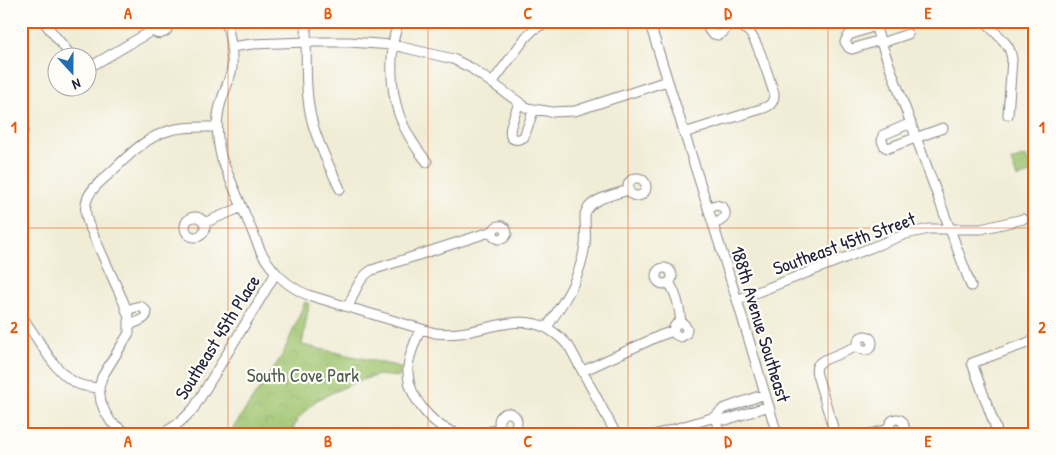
<svg xmlns="http://www.w3.org/2000/svg" width="1056" height="455" font-family="'Patrick Hand',sans-serif">
<defs>
<pattern id="park-crowns" width="20" height="18" patternUnits="userSpaceOnUse" patternTransform="scale(1.25)"><rect width="20" height="18" fill="#a0c570"/><path d="M2 6a3 3 0 1 1 6 0M12 15a3 3 0 1 1 6 0" fill="none" stroke="#8aa962"/></pattern>
</defs>
<rect width="100%" height="100%" fill="#fdfcf7"/>
<filter id="ink" filterUnits="userSpaceOnUse"><feTurbulence type="fractalNoise" baseFrequency=".02" numOctaves="2"/><feDisplacementMap in="SourceGraphic" scale="10" xChannelSelector="R" yChannelSelector="G"/><feConvolveMatrix kernelMatrix="1 2 1 2 8 2 1 2 1" color-interpolation-filters="sRGB"/></filter>
<filter id="wash" filterUnits="userSpaceOnUse"><feTurbulence type="fractalNoise" baseFrequency=".0096" numOctaves="4" result="noise"/><feDisplacementMap in="SourceGraphic" scale="20" xChannelSelector="R" yChannelSelector="G"/><feGaussianBlur stdDeviation="1.12" result="paint"/><feColorMatrix in="noise" values="0 0 0 0 0 0 0 0 0 0 0 0 0 0 0 0 0 1.4 0 .05"/><feComposite in="paint" operator="in"/></filter>
<g filter="url(#wash)">
<rect width="100%" height="100%" fill="#f0ecd5"/>
<path fill="#a0c570" stroke="#617456" d="M1026,156l6,16 -15,6 -6,-17z"/>
<path fill="url(#park-crowns)" stroke="#617456" d="M305,302l4,2 -7,41 99,22 -2,10 -20,-2 -24,7 -38,18 -20,20 -6,14h-62l54,-80z"/>
</g>
<g filter="url(#ink)">
<g fill="none" stroke-linecap="round" stroke-linejoin="round">
<g stroke="#898788" stroke-width="11">
<path id="minor" d="M43,21l30,37
M153,21c-4,11 6,17 14,9l1,-6 -1,-3
M226,21c4,15 7,31 6,47 -2,12 -8,23 -11,34 -6,19 -4,39 1,58l39,92c12,20 25,34 47,43l127,38c51,7 93,-37 135,15l46,86
M306,21c1,31 -2,71 6,100 6,24 18,46 28,68
M400,21c-7,12 -7,25 -8,38 -2,42 9,71 35,103
M649,21l88,279 40,134
M708,21c-2,8 2,13 10,14 6,-2 10,-7 7,-14
M873,21l98,265
M987,21c4,10 13,14 19,23 4,4 5,10 6,15l-4,56
M875,26l-26,9 -2,3 -2,4 4,6 3,1 28,-9
M881,43l27,-9
M231,47l21,-3 55,-2h42l44,3 60,14 18,9 56,40 25,4 23,-1 92,-30
M88,66l7,-2 58,-34
M492,83l34,-46 7,-7 15,-9
M519,103c-2,7 -13,29 -7,35 4,3 8,1 12,-1l10,-28
M911,123l-28,12 -1,6 3,6 3,1 55,-20
M21,125l2,6 -2,3
M684,133l80,-25c8,-3 10,-7 10,-15 -5,-14 -16,-53 -26,-62 -6,-6 -14,-7 -22,-8
M628 187a9 9 0 1 1 18 0a9 9 0 1 1-18 0Z
M708,207l8,-2 7,2c6,10 -1,14 -10,17
M185 227a10 10 0 1 1 20 0a10 10 0 1 1-20 0Z
M204,223l38,-16
M656 276a8 8 0 1 1 16 0a8 8 0 1 1-16 0Z
M669,282c7,11 11,27 12,41
M737,300l169,-66 23,-5h52l42,-10
M348,307c6,-13 11,-30 24,-37l121,-39c3,-6 8,-7 13,-2l1,5 -3,4 -6,1 -4,-2 -1,-6
M126,310l14,-4c17,10 -3,16 -11,19
M21,314c5,9 11,18 17,26 10,16 21,34 38,43 7,4 15,4 23,5
M547,327c18,-27 33,-48 38,-82 1,-10 0,-21 0,-31 5,-16 29,-19 43,-24
M420,329c-4,12 -11,25 -12,38 -2,28 24,61 52,67
M858 343a7 7 0 1 1 14 0a7 7 0 1 1-14 0Z
M583,371l76,-35 14,-5c1,-7 6,-10 11,-7l3,5 -1,5 -5,3 -5,-2 -3,-4
M765,394l-42,15 -8,8 11,3 43,-14
M499 422a9 9 0 1 1 18 0a9 9 0 1 1-18 0Z
M889,429c0,-14 17,-13 15,1l-4,4
M127,434l-16,-12 -6,-10 -4,-10 -2,-14 3,-11 27,-44v-15l-5,-15 -36,-80c-3,-9 -4,-17 0,-26 4,-9 13,-16 21,-23 18,-17 36,-37 62,-44 15,-4 31,-3 46,-3
M159,434c15,-5 25,-15 35,-26l82,-135
M480,434l15,-4 5,-4
M657,434l58,-17 5,17
M835,434l-18,-59c-2,-8 0,-11 7,-15l34,-14
M871,434l18,-5
M998,434l-26,-71 63,-23"/>
</g>
<use href="#minor" stroke="#fff" stroke-width="9"/>
</g>
</g>
<path fill="none" stroke="#e8590c" stroke-width="1" stroke-opacity="0.55" d="M228,21v413M428,21v413M628,21v413M828,21v413M21,228h1014"/>
<g text-anchor="middle" dominant-baseline="central" stroke-width="4.5" stroke-linejoin="round" paint-order="stroke">
<g font-size="19" fill="#22223b" stroke="#fdfcf7">
<text transform="translate(844 243) rotate(-20)">Southeast 45th Street</text>
<text transform="translate(761 324) rotate(73)">188th Avenue Southeast</text>
<text transform="translate(217 337) rotate(-58)">Southeast 45th Place</text>
</g>
<g font-size="19" fill="#4e5b4e" stroke="#fdfcf7">
<text x="303" y="375">South Cove Park</text>
</g>
</g>
<rect width="1056" height="455" fill="none" stroke="#fdfcf7" stroke-width="55"/>
<g transform="translate(72 72) rotate(159)"><circle r="24" fill="#fdfcf7" stroke="#a5a5ac"/>
<path d="M0-4L9 19L0 12L-9 19Z" fill="#1f6fb2"/>
<text y="-8" font-size="14" font-weight="bold" text-anchor="middle" fill="#22223b">N</text>
</g>
<rect x="28" y="28" width="1000" height="400" fill="none" stroke="#e8590c" stroke-width="2"/>
<g font-size="16" text-anchor="middle" font-weight="bold" fill="#e8590c">
<text x="128" y="19">A</text>
<text x="328" y="19">B</text>
<text x="528" y="19">C</text>
<text x="728" y="19">D</text>
<text x="928" y="19">E</text>
<text x="14" y="133">1</text>
<text x="1042" y="133">1</text>
<text x="14" y="333">2</text>
<text x="1042" y="333">2</text>
<text x="128" y="447">A</text>
<text x="328" y="447">B</text>
<text x="528" y="447">C</text>
<text x="728" y="447">D</text>
<text x="928" y="447">E</text>
</g>
</svg>
